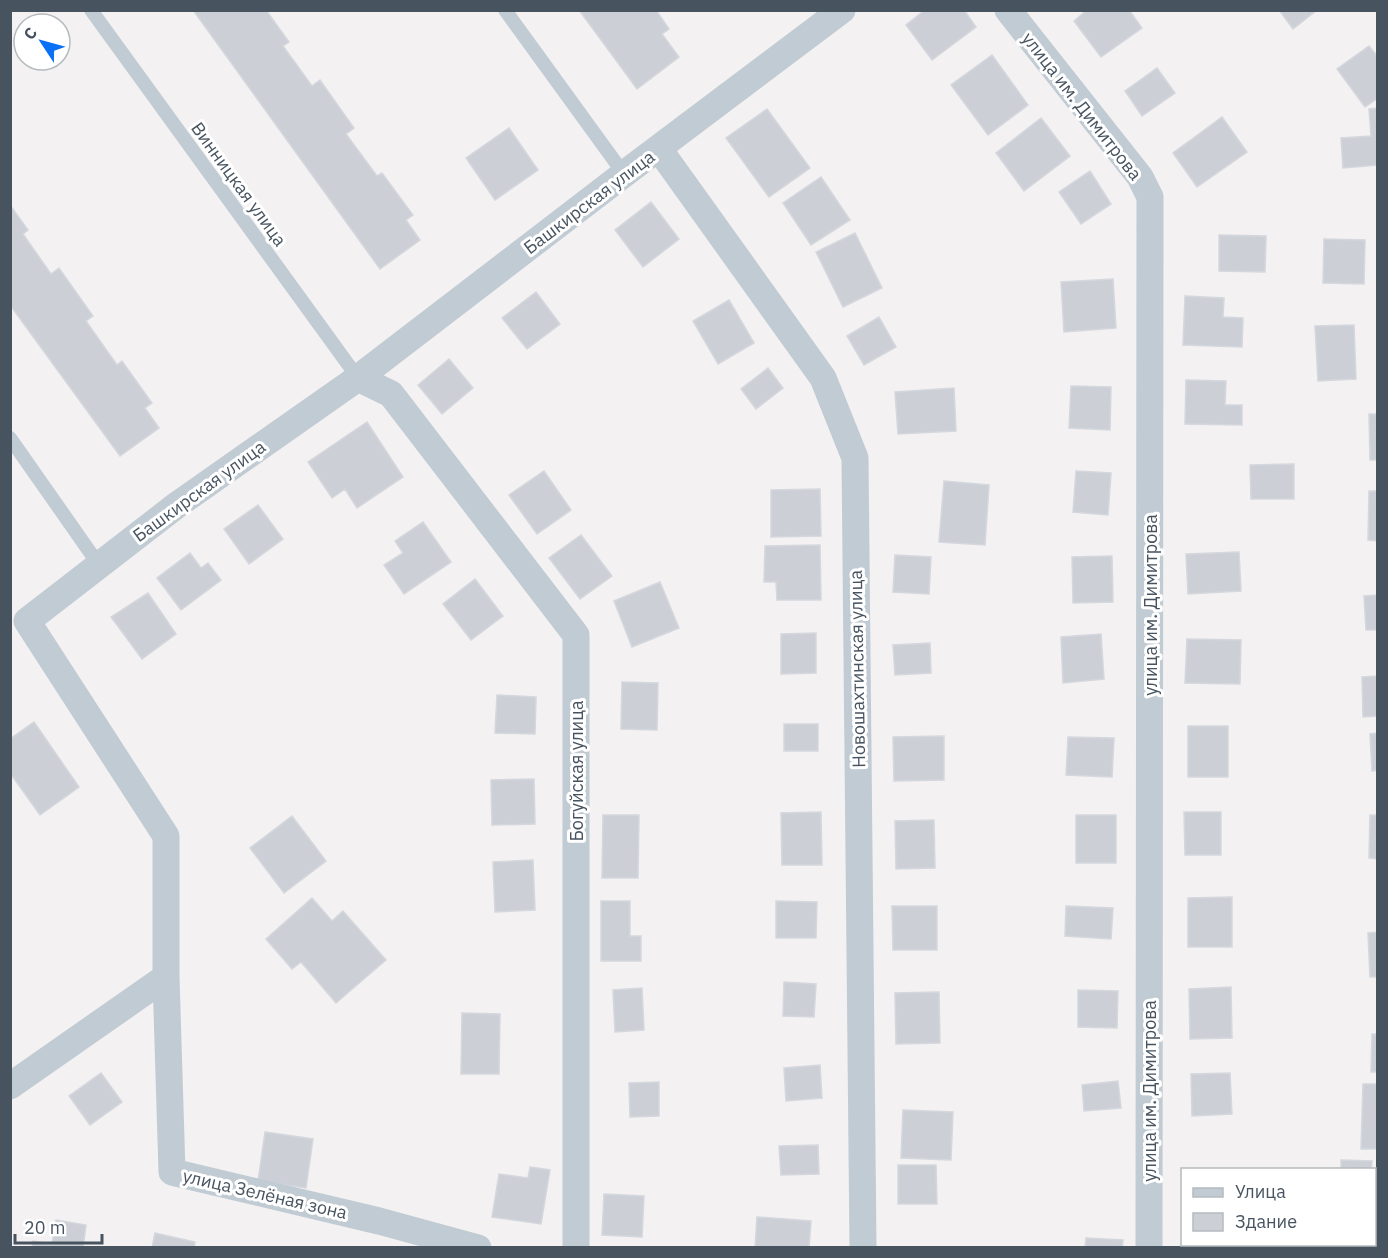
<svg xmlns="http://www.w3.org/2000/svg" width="1388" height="1258" font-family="'IBM Plex Sans',sans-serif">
<rect width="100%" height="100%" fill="#f3f1f1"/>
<path fill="#ccd0d6" stroke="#d4d7dd" stroke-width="1.5" d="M193,10h73l23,32 -6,4 29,40 8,-6 34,48 -8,6 31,42 5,-3 31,42 -7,5 14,20 -40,29z
M579,10h77l13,19 -7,5 17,23 -42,32z
M925,10h39l12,17 -44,33 -26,-35z
M1087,10h42l13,18 -41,29 -27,-36z
M1279,10h38l-24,19z
M1369,46l9,11v41l-13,9 -28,-38z
M992,55l36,50 -40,30 -37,-50z
M1157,68l18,25 -33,23 -17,-25z
M1378,108v57l-35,3 -2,-30 30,-2 -2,-27z
M767,109l43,59 -41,29 -43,-59z
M1222,117l25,35 -50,35 -24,-34z
M1041,118l29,38 -46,35 -28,-38z
M509,128l29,42 -43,30 -29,-42z
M1090,171l21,33 -30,20 -22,-32z
M821,177l29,43 -39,25 -28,-42z
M651,202l28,37 -36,28 -28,-37z
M10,205l18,25 -5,4 28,40 8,-6 34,48 -7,5 31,44 5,-4 30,42 -7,5 14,20 -39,28 -110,-151z
M855,233l27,55 -39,19 -27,-55z
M1219,235l47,1 -1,36 -46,-1z
M1324,239l41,1 -1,44 -41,-1z
M1113,279l3,49 -52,4 -3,-50z
M536,292l24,32 -33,25 -25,-31z
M1185,296l39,2 -1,19 20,1 -1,29 -59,-2z
M729,300l25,43 -36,21 -25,-43z
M879,317l17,30 -32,18 -17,-29z
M1354,325l2,54 -38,2 -3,-55z
M449,359l24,29 -31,26 -24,-29z
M768,368l15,20 -27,21 -15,-20z
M1186,380l40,1 -1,24h17v20l-57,-1z
M1071,386l40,1 -1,43 -41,-2z
M954,388l2,43 -58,3 -3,-42z
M1369,414h9v46h-8z
M367,422l36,55 -46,31 -12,-19 -13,9 -24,-36z
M1294,464v35h-43l-1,-34z
M544,471l27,39 -34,24 -28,-39z
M1076,471l35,2 -3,42 -35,-3z
M944,481l45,4 -4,60 -46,-3z
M820,489l1,47 -50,1v-47z
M1369,491h9v50l-10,-1z
M258,505l25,34 -34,25 -25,-35z
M423,522l28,40 -47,32 -20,-29 19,-12 -8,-12z
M581,535l31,41 -32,23 -31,-41z
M820,545l1,55h-44l-1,-18h-12l1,-36z
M1239,552l2,39 -53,3 -2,-40z
M190,553l11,15 7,-5 13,17 -40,30 -24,-32z
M895,555l36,2 -2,37 -36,-2z
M1112,556l1,46 -40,1 -1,-46z
M475,579l28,37 -32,24 -28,-36z
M660,582l19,46 -47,19 -18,-46z
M148,593l28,41 -34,25 -31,-42z
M1378,595v35h-12l-2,-34z
M816,633v40l-35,1v-40z
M1101,634l3,45 -41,4 -2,-46z
M1187,639l54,1 -1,44 -55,-1z
M930,643l1,30 -36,2 -2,-30z
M1378,676v40l-15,1 -1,-40z
M622,682l36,1 -1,47 -36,-1z
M497,695l39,2 -1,37 -40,-1z
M34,722l45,65 -39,28 -30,-42v-34z
M784,724h34v27h-34z
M1188,726h40v51h-40z
M1378,733v37l-6,1 -2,-37z
M944,736v44l-50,1 -1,-44z
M1068,737l46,1 -2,39 -46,-2z
M534,779l1,45 -43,1 -1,-45z
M821,812l1,53h-40l-1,-52z
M1184,812h37v43h-36z
M603,815h36l-1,63h-36z
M1076,815h40v48h-40z
M1370,815h8v44l-9,-1z
M292,816l34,45 -42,32 -34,-45z
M934,820l1,48 -39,1 -1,-48z
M533,860l2,50 -40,2 -2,-50z
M1232,897v50h-44v-49z
M312,898l20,23 11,-10 43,49 -50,43 -35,-41 -9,7 -26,-30z
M601,901h29v35h11v25h-40z
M776,901l41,1 -1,36h-40z
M892,906h45v44h-44z
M1066,906l47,2 -2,31 -46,-3z
M1378,932v45h-8l-2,-44z
M784,982l32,2 -2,33 -31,-1z
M1231,987l1,51 -42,1 -1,-50z
M642,988l2,42 -29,2 -2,-42z
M1078,990l40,1 -1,37 -39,-1z
M939,992l1,51 -44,1 -1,-51z
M462,1013l38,1 -1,60h-38z
M1372,1034h6v38h-7z
M820,1065l2,33 -36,3 -2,-33z
M101,1073l21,29 -32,23 -21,-29z
M1230,1073l2,41 -40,2 -1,-42z
M1118,1081l3,27 -37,3 -2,-26z
M659,1082v34l-29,1 -1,-34z
M1363,1084h15v65h-17z
M903,1110l50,2 -2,48 -50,-2z
M265,1132l48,7 -7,49 -48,-7z
M818,1145l1,29 -38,1 -2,-29z
M1341,1160l31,1 -1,9h-30z
M898,1165h38l1,39h-39z
M530,1167l20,3 -9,54 -49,-7 7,-43 29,4z
M1374,1183h4v43h-4z
M604,1194l40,2 -2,41 -40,-2z
M757,1217l54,4 -2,27h-54z
M56,1220l30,5 -3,23h-51l1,-7 19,3z
M155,1233l40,9 -1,6h-42z
M1086,1238l37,2 -1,8h-37z
M1374,1239h4v9h-41v-4h37z
M1192,1244h61v4h-60z"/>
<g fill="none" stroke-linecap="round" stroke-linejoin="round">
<path stroke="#c0cbd3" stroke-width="14" d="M91,10l267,368
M505,10l119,164
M10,438l89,127"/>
<path stroke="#c0cbd3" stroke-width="27" d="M1008,10l132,167 10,20 -1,1051
M659,149l164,229 32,80 8,790
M358,378l33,16 185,241v613
M166,977l6,195 207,49 99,27
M10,1086l156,-109v-141l-139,-215 150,-116 181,-127 266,-204 218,-164"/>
</g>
<g text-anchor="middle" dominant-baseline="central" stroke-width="6" stroke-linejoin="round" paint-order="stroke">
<g font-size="18" fill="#475460" stroke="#fff">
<text transform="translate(1082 106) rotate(52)">улица им. Димитрова</text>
<text transform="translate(239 184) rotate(54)">Винницкая улица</text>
<text transform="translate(589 202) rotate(-37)">Башкирская улица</text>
<text transform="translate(199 491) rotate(-36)">Башкирская улица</text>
<text transform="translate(1150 605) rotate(-90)">улица им. Димитрова</text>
<text transform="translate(857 669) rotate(-91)">Новошахтинская улица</text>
<text transform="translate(576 771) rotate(-90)">Богуйская улица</text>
<text transform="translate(1149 1091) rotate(-90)">улица им. Димитрова</text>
<text transform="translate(265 1194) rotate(13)">улица Зелёная зона</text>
</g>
</g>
<rect width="1388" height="1258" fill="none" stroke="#475460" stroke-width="24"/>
<rect x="1181" y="1168" width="195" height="78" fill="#ffffff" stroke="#b5bbbf" stroke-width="1.5"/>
<rect x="1193" y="1188" width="30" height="9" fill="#c0cbd3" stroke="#b5bbbf" stroke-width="1.5"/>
<text x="1235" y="1198" font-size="18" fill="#475460">Улица</text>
<rect x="1193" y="1213" width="30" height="18" fill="#ccd0d6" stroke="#b5bbbf" stroke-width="1.5"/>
<text x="1235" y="1228" font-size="18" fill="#475460">Здание</text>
<g transform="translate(42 42) rotate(306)"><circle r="28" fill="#ffffff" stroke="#b5bbbf" stroke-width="1.5"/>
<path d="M0-4.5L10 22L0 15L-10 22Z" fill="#0a70f4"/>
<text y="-9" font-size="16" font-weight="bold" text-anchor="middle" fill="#475460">С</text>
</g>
<path d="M15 1234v9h87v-9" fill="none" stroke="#475460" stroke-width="3"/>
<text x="24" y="1234" font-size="18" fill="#475460" stroke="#ffffff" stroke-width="4.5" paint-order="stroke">20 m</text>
</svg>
